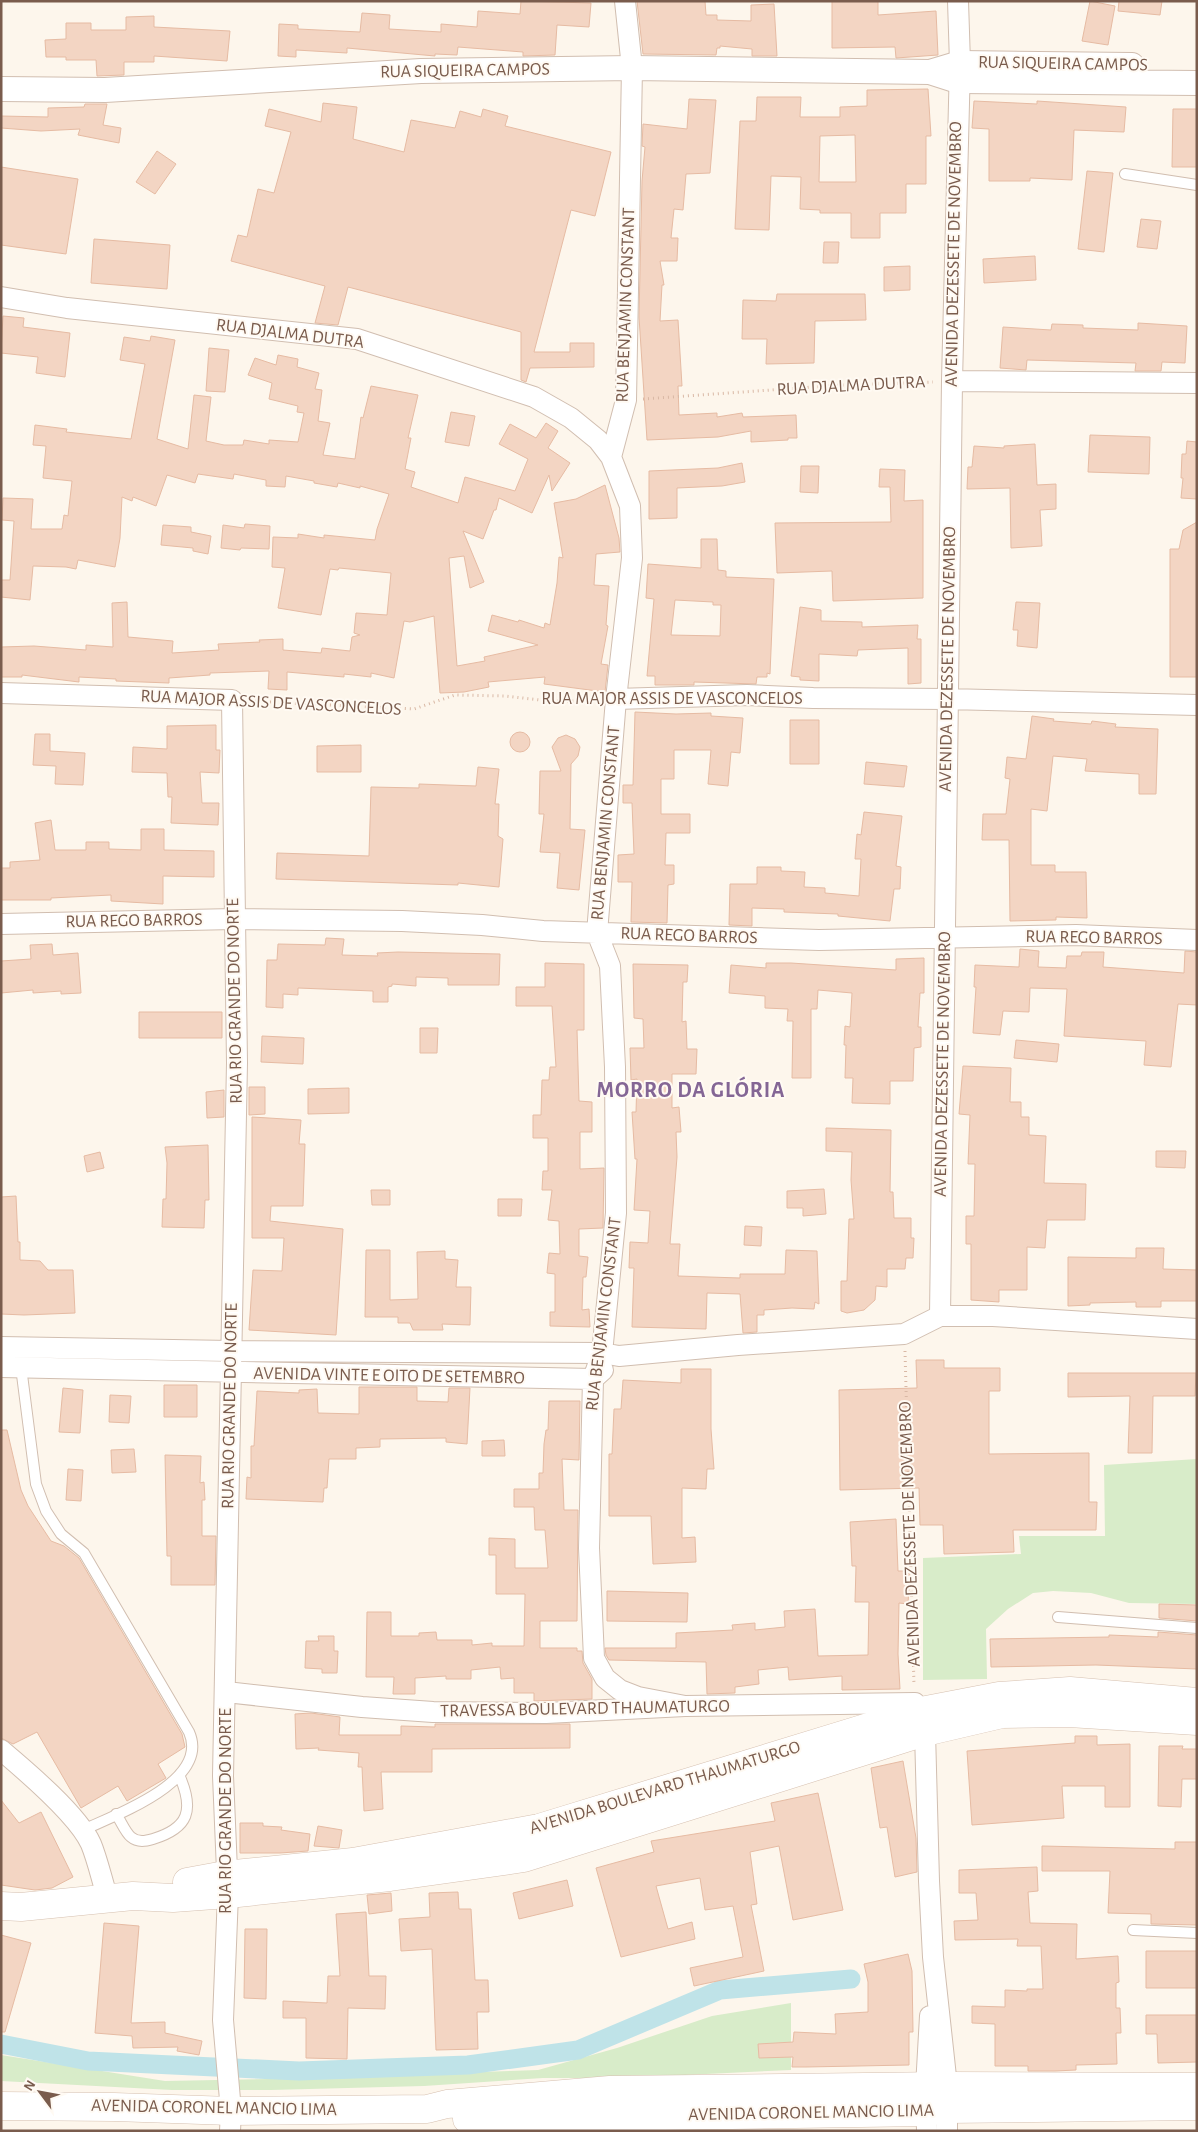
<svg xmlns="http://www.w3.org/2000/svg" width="1198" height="2132" font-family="'Alegreya Sans',sans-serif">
<rect width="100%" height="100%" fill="#fdf6ec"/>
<path fill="#d8ecc9" d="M1197,1459v145l-68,-1 -38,-10 -38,-2 -20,2 -25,16 -22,20 1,50 -64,1v-122l98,-4 -2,-18h86l-1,-71z
M791,2003v67l-169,8h-79l-119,8 -153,4h-99l-171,-9v-26l164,26 103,-2 270,-9 79,-22 95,-32z"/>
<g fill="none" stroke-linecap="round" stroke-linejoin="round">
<path stroke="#bfe3e8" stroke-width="19" d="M1,2044l87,17 211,10 169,-6 110,-15 142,-60 131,-11"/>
</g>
<path fill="#f3d5c3" stroke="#e6bba3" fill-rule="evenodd" d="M521,1l70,2 -2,24 -32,-2 -2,30 -32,1v-4l-65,-5 -1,8 -22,-1v2l-88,-8v5l-51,-3v7l-18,-1 1,-32 19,1v4l62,3 2,-19 28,2 -1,14 52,3v-8l36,3 1,-16 42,3z
M637,1h68l1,14h11v5l34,1v-16l23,-1 3,52h-25v-7l-32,-3v2h-3l-1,7 -73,-1z
M832,1h46v14l58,-4 2,44 -42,3 -1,-11 -63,1z
M1090,1l25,5 -7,39 -26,-4z
M1119,1h43l-2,14 -42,-4z
M154,16v11l76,4 -3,30 -73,-5v6h-30v13l-27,1 -1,-16h-30v-3h-20l-1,-17 21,-1v-16h25v7h35v-13z
M928,89l3,47h-5v48h-20v29h-26v25h-29v-25h-31v-3l-20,-1 1,-32 -30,-1 -2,54 -34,-1 5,-108h16l1,-24h44l-1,20h40v-10l27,-1v-16zM855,135l1,47h-37l1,-46z
M689,99l27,1 -6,73 -24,1 -3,36 -9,-1 -3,29h7l-1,23h-17l4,24h-2l-2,36 18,-1 4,66h-4l1,29 38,-2v4l25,-4 1,4 53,-2 1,23h-9v2l-37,2v-11l-33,6 -71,3 -8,-123 3,-136 3,-34 -3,-1 1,-22 44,5z
M974,101l63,3v-3l89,6 -2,25 -50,-2 -2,50 -42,-2v3h-41v-52l-17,-1z
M323,103l34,4 -4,32 51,13 7,-32 44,8 5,-17 21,6 2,-8 25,7 -3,10 106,26 -16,64 -24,-6 -37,142h36v-9h24v24l-64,1 -4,14 -5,-2v-48l-173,-45 -10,38 -23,-2 10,-37 -94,-25 7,-26 9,2 11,-48 16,4 17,-61 -26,-6 4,-17 52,13z
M85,104h22l-4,21 18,3 -2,15 -41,-8 2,-6 -39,2 -40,-3v-12l47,1v-9l36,-1z
M1173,109h24v58h-25z
M157,151l19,13 -21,30 -19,-12z
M1,167l77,12 -12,75 -65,-9z
M1087,171l26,2 -9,79 -26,-3z
M1141,219l20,2 -4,28 -20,-2z
M94,239l76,6 -3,44 -76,-6z
M824,242h15l-1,21h-15z
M1035,256l1,24 -52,3 -1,-24z
M910,266v24l-26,1v-24z
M777,294h88l1,26 -51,1 -1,42 -48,1 1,-25h-25l1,-39 33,1z
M3,316l21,2 -1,9 47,6 -5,44 -29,-4 2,-16 -37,-4z
M1138,323l49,3 -2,37 -23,-1 -1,9h-26l1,-8 -109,-3 -1,10 -26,-2 3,-41 48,3 1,-6 31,1v3l55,2z
M151,336l24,4 -18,99 31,10 6,-54 17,2 -5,44 18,4h19l1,-5 25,4v-4l29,2 6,-29 -7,-1 1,-6 -29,-7 3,-16 -24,-8 7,-17 21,7 2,-10 20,4 -1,8 22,6 -4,16 7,1 -4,31 12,2 -7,32 32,4 6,-42 2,1 8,-32 47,9 -10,43h3l-6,31 10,3 -4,15 47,16 7,-26 50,14 13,-32 -29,-15 11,-20 26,14 10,-15 12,8 -10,17 22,15 -18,28 -3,-16 -17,38 -33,-15 -3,12h-2l-11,29 -20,-8 21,51 -14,6 -6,-32 -15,2 8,108 28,-5 -1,-4 54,-12 -50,-14 4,-16 26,7 1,-2 25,8 1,-5 5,2 7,-42 2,-26 4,1 -9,-55 22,-4 29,-14 14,53 1,14 -24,2 -2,31 15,1 -3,39 2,1 -7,38 7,1 -3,27 -61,-8 1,-7 -57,5 1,5 -25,5 -24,1 -6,-77 -24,6 -6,-1 -10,57 -23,-5v4l-27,-3v3l-57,-5v18l-19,-1 1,-18 -59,2v2l-41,3v5l-53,-2v-2l-37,-2v5l-57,-7v2h-21v-30l33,-1 52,4v-5l27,2 -1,-44 15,-1 1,35 45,4 -1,12 47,-3 -1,-6 42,-2 -1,-2 24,-1v11l38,3 1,-5 28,3 2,-14 8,-2 -6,-2 2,-20 31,2 4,-42 -52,-5 -1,2 -8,-1 -9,46 -43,-7 7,-40 -13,-1 1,-30 25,1v-4l26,4v-3l51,5 2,-11 12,-35 -29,-8v2l-22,-5 -1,4 -23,-4v-2l-28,-5 -1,11 -19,-1v-6l-32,-6 -1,5 -35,-5 -3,9 -28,-8 -11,31 -23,-9 -1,4 -10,-4 -2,41 -5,29 -37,-7 -2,9 -10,-2 -33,-1 -3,34 -29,-3v-17h9l4,-59 -12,-1 1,-22 30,1 -2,30h31l2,-14 4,1 4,-35 -29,-3 3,-32 -13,-1 2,-20 32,4 -1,3 65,7 14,-75 -25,-4 4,-23 26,4z
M209,348l20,2 -4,42 -19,-1z
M451,412l24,4 -6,30 -24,-4z
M1090,435l60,2 -1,37 -61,-2z
M1187,441l10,1v57l-16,-1 2,-20h-2l1,-24h4z
M1035,444l2,41 19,-1v25l-16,1 2,36 -31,2 -1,-60 -43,1 1,-22h4l2,-21 30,2v-2z
M742,463l3,19 -23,4 -45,2v30l-28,1v-48l69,-3z
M801,466h18l-1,27 -18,-1z
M880,469l25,1 -1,31 19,-1v98l-90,3 -1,-30 -55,2 -2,-50 116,-1 -1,-35h-11z
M1197,522v155h-27v-128h9l4,-19z
M245,524l25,2 -1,23 -28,-1 -1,2 -19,-2 2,-23 21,3z
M163,525l28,2v5l20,4 -3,18 -15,-3v-3l-32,-3z
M701,539h16l1,31 8,1v6l48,2 -4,95 -3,-1v4h-10l-1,7 -62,-2v3h-39v-9h-8l7,-77 -8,-1 2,-34 53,4zM675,600l38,2v3h8l-1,31 -49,-1z
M1016,602l24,1 -3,45 -20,-2 1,-16h-5z
M800,607l21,3v11l41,1v5l56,-2 -1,14h4v44l-13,1v-36l-50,2 -1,6 -38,-2v27l-19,-1v-3l-9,-1z
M635,712l41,2 35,-1v3l32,2 -3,35 -9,-1 -3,34 -20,-2 3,-34h-37v29h-13v35h29v19h-24l-1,32h9v19l-6,1 -1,38 -36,-1 1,-40h-14v-27l16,-1 -2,-51h-9v-18h10z
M1032,716l22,3 -1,2 38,3 1,-3 24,3 -1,3 43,2 -2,65h-17v-20l-54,-3 2,-12 -34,-3 -6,55 -16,-2v56h24v7h31l1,46 -31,-1v3l-46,1 -1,-81h-27l1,-26h23l4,-35 -5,-1 2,-21 19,2z
M790,720h29v44h-29z
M216,725v25h4l-1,23 -19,-1 2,31h17l-1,22 -47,-2 1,-26h-4l-1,-24 -35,-1 1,-25 34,2v-23z
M510 742a10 10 0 1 1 20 0a10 10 0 1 1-20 0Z
M35,734h15v17l35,2 -2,32 -28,-1 1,-18 -23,-1z
M566,735l9,4 5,8 -2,9 -7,8 -1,65 15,1 -6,60 -22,-2 3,-35 -20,-1 4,-38h-5l1,-43h21l-9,-24 6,-9z
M361,745v27h-44v-26z
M866,762l41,4 -3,21 -40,-3z
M478,767l21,2 -4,35h4l-1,32 5,3 -4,48 -41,-4v2l-182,-6 1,-26 92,3 2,-69 48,1v-4l57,2z
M864,812l38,4 -6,50 5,1 -1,22h-6l-4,32 -52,-5v-2l-54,-2v-3l-32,-1v18l-23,-1 1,-41h27v-17h24v4l24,1 -1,15 21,1v5l34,3 2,-37h-6l2,-25 4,1z
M51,820l4,30h31v-8h23v7l32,1v-21h23v21l50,1v26l-51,-1v28l-52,-3v-6l-60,3v2h-50v-32h9v-6l30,-2 -5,-37z
M326,938l18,1 -2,16 36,1 -1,-3 21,-1 102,2 -1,31h-51v-7l-32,-1v9l-24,-2v2l-4,1v15h-15v-11l-75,-3v7l-15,-1v14l-17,-1 1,-47h10l1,-16 47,1z
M52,944l1,11 25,-2 3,40 -20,1v-3l-28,2v-3l-32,3v-32l30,-2 -1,-14z
M1020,949l19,2 -1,16 28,1 1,-12h14l1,-4h22l-1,15 81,6 1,-22 12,1v53l-19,-1 -7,63 -27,-2 2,-24 -82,-5 3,-47 -37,-1 -1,24 -26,-1 -3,24 -27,-2 3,-46h-2l1,-22 44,2z
M924,958v35h-4l-2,34h3v20l-7,1 -1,33h-23v23l-38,-1 1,-25h-8l1,-33h-2l1,-19 5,1 2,-34 -34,-3 -1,19h-6v69h-19l1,-57h-6l1,-12 -23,-1v-12l-36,-3 2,-28 35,3v-5h25l105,7v-11z
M545,963l39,1v66h-7l2,71 13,1v30h-12v37l24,-1 -1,60 -24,1v27l9,1 -2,20h-3l-1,33 7,-1 1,18 -40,-1v-14h5v-38l-8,-1 2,-20 11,1 -1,-33 -11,-1 4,-30h-10l1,-19h5v-33h-15v-23h8l1,-35h7l1,-13h6l-4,-61h-36v-19h29z
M633,964l55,1 -1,17h-4l-1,40 4,-1 1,28h10l-1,25h-24v34l7,-1 2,25h-5l1,25 -7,87h10l-2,32 62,2v-4h45l1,-24 31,1 2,53 -4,-2 -1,7 -22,-1 -28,2v5h-7v17l-14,1 -3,-39 -33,-1 -1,36 -74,-2 2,-59h-5l1,-26 18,1 2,-32 -16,-1 3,-51h-2l-3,-47h4l1,-33 -6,1 -1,-32h14l-1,-29 -9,-1z
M139,1012h83v26h-83z
M420,1028h18l-1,25h-17z
M262,1036l42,2 -1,26 -42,-2z
M1016,1040l43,4 -2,18 -43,-4z
M963,1066l48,2 -1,34h11v15h8v18l17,1 -2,47 42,1 -1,36h-38l-2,28 -18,-1v43h-28v12l-28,-2v-56h-5v-28h8l1,-52h-7l2,-49 -11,-1z
M249,1087h16v27l-16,1z
M349,1088v25l-41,1v-25z
M224,1090v27l-17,1 -1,-26z
M252,1117l49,3 -2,24h6l-2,62h-32l-1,15 73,8 -7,106 -87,-5 4,-60 29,1 2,-33h-32z
M826,1128l65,2 -1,62h3l1,26h17v20h3l-1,20h-7l-1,11h-18v18l-11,-1 -1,14 -11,10 -17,3 -6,-2v-30h6l2,-62h5l-3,-39 1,-28 -26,-1z
M208,1145l1,55h-4l-1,28 -42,-1 1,-28h3l1,-36 -2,-16z
M1156,1151h30l-1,17 -29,-1z
M100,1152l4,16 -17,4 -3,-16z
M824,1189l2,25 -23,2v-8h-16v-17z
M371,1190h19v15h-18z
M16,1196l2,46h2v18l20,1 8,9h25l2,43 -51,2 -23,-1v-117z
M498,1199h24l-1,17h-23z
M745,1226l17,1 -1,19 -17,-1z
M1136,1248h28l-1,21 34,1v31h-36v6h-25v-5l-46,1v2l-22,1v-49l68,1z
M366,1250h24v50l28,-1 -1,-47 28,-1v8l13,1 -2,27h15l-1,38 -28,-1 1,6h-30l-3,-7h-12v-6h-33z
M916,1360h28v8h56v23h-11v63l100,-1v49h8l-1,28h-83l1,22 -70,2 -1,-29h-23l-1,-37 -79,2 -1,-100 78,-2z
M681,1369h30v60l3,40h-7l-1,20 -24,-1v50l13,-1 1,25 -43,2 -2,-48h-42v-62h3l2,-45h7l2,-29 58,3z
M1068,1373h128l-1,23h-42l-1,57h-24l2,-57 -62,1z
M164,1385h33v32h-33z
M359,1387h58v14l31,1 1,-14h21l-3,56 -21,-2v-4l-66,1v8l-24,1v11h-27l-2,29h-3l-1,14 -77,-3 1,-22 4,1v-32h3l3,-55 42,2v-3l18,-1 1,24 41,1z
M63,1388l20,2 -3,43 -21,-1z
M110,1395l21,1 -2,27 -20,-1z
M549,1401h31l-1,59 -17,-1 2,51h14l-1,111h-37v27h37v3h5l1,12 9,16v20l-58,2v-8h-20v-15l-13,1 -1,-12 -29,3v9h-25v-3l-31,2v16h-22l1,-17h-28l1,-65h24v24h28v-3l17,-1 1,8h35v5l20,-2v3h32l1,-52h-29v-39h-7v-17l26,1v29h33l-3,-38h-10l-1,-23h-20v-18h25v-16h4l1,-29 2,-14h2z
M1,1430h6l14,60 7,16 23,35 13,5 15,12 103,176 3,13 -27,17 8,14 -39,23 -9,-15 -37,22 -44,-76 -24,12 -12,-6z
M504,1440l1,16h-23v-15z
M134,1449l2,23 -24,1 -1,-23z
M165,1455l36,1 -1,27 4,-1 1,18h-3v36h14l-1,49h-44v-29h-4z
M68,1469l15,1 -2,31 -15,-1z
M896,1519l2,52h12l-2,33 -9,-1 -1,51 2,35 -58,1v-14l-53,4 -1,-13 -30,3 1,14 -24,3v6l-28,1 -1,-32 -97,-2 -3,-5 -1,-7h71v-15l57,-3 -1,-5 23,-2v7l30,-3 -1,-16 31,-2 3,47 50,-1 1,-53h-14l1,-36h-4l-2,-44z
M607,1591l81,2 -1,29 -80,-1z
M1159,1604l38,1v16l-38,-3z
M1158,1632l39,3v34l-101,-4 -105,2 -1,-28 119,-2v-2l49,2z
M318,1636h16v15h4l-1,22h-15v-4l-17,-1 1,-27h13z
M311,1713l29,4 -1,18h62v-9l34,1v-3h135v24l-138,1v23h-51l2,37 -19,2 -2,-44h-4l1,-14 -41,-3 1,-2 -23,1 -1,-35z
M1075,1736h22v9l33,-1v63h-25v-21h-43l2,32 -92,7 -5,-74 108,-8z
M1159,1746h24l-1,3h15v30h-15l-1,28 -23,-1z
M903,1761l13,77 1,34 -22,5 -8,-50 -7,1 -9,-60z
M818,1793l25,117 -50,10 -14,-74 -29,6 7,52 -6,1 13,66 -70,15 -4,-18 53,-11 -10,-51 -28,4 -5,-32 -44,8 12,43 24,-7 3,17 -74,18 -25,-89 58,-16 -3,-11 124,-20 -4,-18z
M1,1800l18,23 22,-11 32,65 -21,11 -17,2 -34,-5z
M240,1823h23v3l19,1 -1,3 29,4 -2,17 -28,2h-40z
M318,1826l24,4 -3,18 -25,-2z
M1175,1842h22v83l-46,-1v-10l-43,-1 2,-42h-68v-25l133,3z
M1037,1867l1,24 -10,1 2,31 47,1 -1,35 42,-3 1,26 -3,1v25h4l1,25h-5l1,31 -41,1v5l-21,1h-27v-5h-33v-42l-23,-1v-17l33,1v-17l22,1v-2h16l-2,-43h-24l1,-7 -63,1 -1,-19 24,-1 -2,-27h-17v-23z
M567,1880l6,26 -54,13 -6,-26z
M458,1892l1,17h12l4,71h13l1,32h-12l1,37 -42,1 -4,-101 -31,2 -2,-32 31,-2 -1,-24z
M391,1893l1,18 -23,3 -2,-19z
M366,1912l3,64h17l-1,33 -37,-1 -1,51 -41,-1v-40h-23v-17l44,2 1,-27h12l-4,-62z
M104,1923l35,3 -8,97 34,-1v11l37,8 -3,14 -22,-4 1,-4 -45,1 -1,-12 -37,-3z
M245,1929h22l-1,70 -22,-1z
M1,1935l30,8 -26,89h-4z
M1146,1951h51v37h-51z
M908,1954l4,17 1,61h-4v33l-103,2h-14l1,-10 -34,1 -1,-14 35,-2 1,-10 42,2 -1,-20 33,-2v-30l-4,-18z
M1146,2015h51v47l-39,1 -1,-29h-11z"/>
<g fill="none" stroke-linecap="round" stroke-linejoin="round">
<g stroke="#d1beb0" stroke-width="12">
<path id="service" d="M1125,174l72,11
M21,1367l15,117 10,27 15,23 23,19 105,179c22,49 -74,83 -106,98
M1058,1617l139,11
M116,1814c5,7 9,18 15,23 7,6 15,4 22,2 36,-11 41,-29 27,-62
M1133,1930l64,3"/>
</g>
<g stroke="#d1beb0" stroke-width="22">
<path id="minor" d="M625,1l7,67 -6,332 -15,57 19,49 2,52 -16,141 -19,234 13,33 5,101 1,146 -14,140 -9,26 -4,169 5,110 11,20 15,12 18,7 47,9
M1,297l66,11 290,31 177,58 37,21 27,22 13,17
M952,381l245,2
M1,693l231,7 5,363 -14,713 5,118 -5,126 8,91 -1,20
M616,699l131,-4 66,3 134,1 250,6
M1,924l233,-5 168,2 80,4 61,6 276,9 257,-5 121,5
M940,1316l12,-935 8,-318 -2,-62
M1,1347l229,4 372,2 17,3 119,-11 166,-11 36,-18h53l204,13
M1,1367l592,12 10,-9
M226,1692l136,15 71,5 113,1 139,-7 230,-3 6,8 4,21 4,149 4,76 14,129v45
M1,1750c25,21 77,65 90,94 7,17 11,37 17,55
M927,2131l-1,-44 4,-71"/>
</g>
<g stroke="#d1beb0" stroke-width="26">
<path id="tertiary" d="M930,72l30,-9 172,2
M1,89l104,1 316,-19 211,-3 298,4 28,9 239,2"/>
</g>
<g stroke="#d6c0b0" stroke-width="29">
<path id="secondary" d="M187,1882l38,-7 128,-13 186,-34 382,-117 78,-15 71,-5 127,11
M1,1906l20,1 112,-11 40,2 55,-4 162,-17 134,-19 401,-126 77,-18 67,-1 128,8
M1,2106l113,1 117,4 196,-2 20,-5 163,-14 337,-4 250,1
M467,2119l460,-7 19,-3 251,-3"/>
</g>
<path stroke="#d9b8a5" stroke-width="3" stroke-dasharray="1 4" stroke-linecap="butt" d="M643,399l199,-14 91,-3
M250,701l164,8 41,-14 50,1 44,5h49
M905,1351l9,334"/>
<use href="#service" stroke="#fff" stroke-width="10"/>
<use href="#minor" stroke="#fff" stroke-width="20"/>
<use href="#tertiary" stroke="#fff" stroke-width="24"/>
<use href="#secondary" stroke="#fff" stroke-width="28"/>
</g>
<g text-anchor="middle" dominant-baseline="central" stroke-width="4" stroke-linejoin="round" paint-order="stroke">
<g font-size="18" fill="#7a5c4d" stroke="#fffaf3">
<text transform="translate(1063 64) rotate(1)">RUA SIQUEIRA CAMPOS</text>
<text transform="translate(465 71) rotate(-1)">RUA SIQUEIRA CAMPOS</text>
<text transform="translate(954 254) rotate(-89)">AVENIDA DEZESSETE DE NOVEMBRO</text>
<text transform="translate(626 305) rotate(-88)">RUA BENJAMIN CONSTANT</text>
<text transform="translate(290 334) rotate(7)">RUA DJALMA DUTRA</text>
<text transform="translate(851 386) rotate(-3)">RUA DJALMA DUTRA</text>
<text transform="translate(948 659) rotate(-89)">AVENIDA DEZESSETE DE NOVEMBRO</text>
<text x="672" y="699">RUA MAJOR ASSIS DE VASCONCELOS</text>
<text transform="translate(271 703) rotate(3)">RUA MAJOR ASSIS DE VASCONCELOS</text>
<text transform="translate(606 823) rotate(-85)">RUA BENJAMIN CONSTANT</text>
<text transform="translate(134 921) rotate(-1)">RUA REGO BARROS</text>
<text transform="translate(689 936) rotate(2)">RUA REGO BARROS</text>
<text transform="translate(1094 938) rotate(1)">RUA REGO BARROS</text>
<text transform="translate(235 1001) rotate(-91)">RUA RIO GRANDE DO NORTE</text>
<text transform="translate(943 1064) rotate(-89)">AVENIDA DEZESSETE DE NOVEMBRO</text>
<text transform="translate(604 1314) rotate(-83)">RUA BENJAMIN CONSTANT</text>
<text transform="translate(389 1376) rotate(1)">AVENIDA VINTE E OITO DE SETEMBRO</text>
<text transform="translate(230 1406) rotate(-89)">RUA RIO GRANDE DO NORTE</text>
<text transform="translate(910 1534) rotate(-92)">AVENIDA DEZESSETE DE NOVEMBRO</text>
<text transform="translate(585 1709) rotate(-1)">TRAVESSA BOULEVARD THAUMATURGO</text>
<text transform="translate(665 1788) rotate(-17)">AVENIDA BOULEVARD THAUMATURGO</text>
<text transform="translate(226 1811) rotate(-90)">RUA RIO GRANDE DO NORTE</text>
<text transform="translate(214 2108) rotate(1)">AVENIDA CORONEL MANCIO LIMA</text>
<text transform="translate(811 2113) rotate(-1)">AVENIDA CORONEL MANCIO LIMA</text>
</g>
<g font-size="22" font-weight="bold" letter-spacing="1" fill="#846695" stroke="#fffaf3">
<text x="691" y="1090">MORRO DA GLÓRIA</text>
</g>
</g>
<rect width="1198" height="2132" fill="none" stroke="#7a5c4d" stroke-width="5"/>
<g transform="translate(40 2092) rotate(302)" stroke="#fffaf3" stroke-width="4" paint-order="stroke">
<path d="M0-4L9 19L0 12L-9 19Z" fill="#7a5c4d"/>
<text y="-8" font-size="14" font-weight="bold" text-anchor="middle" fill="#7a5c4d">N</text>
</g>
</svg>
